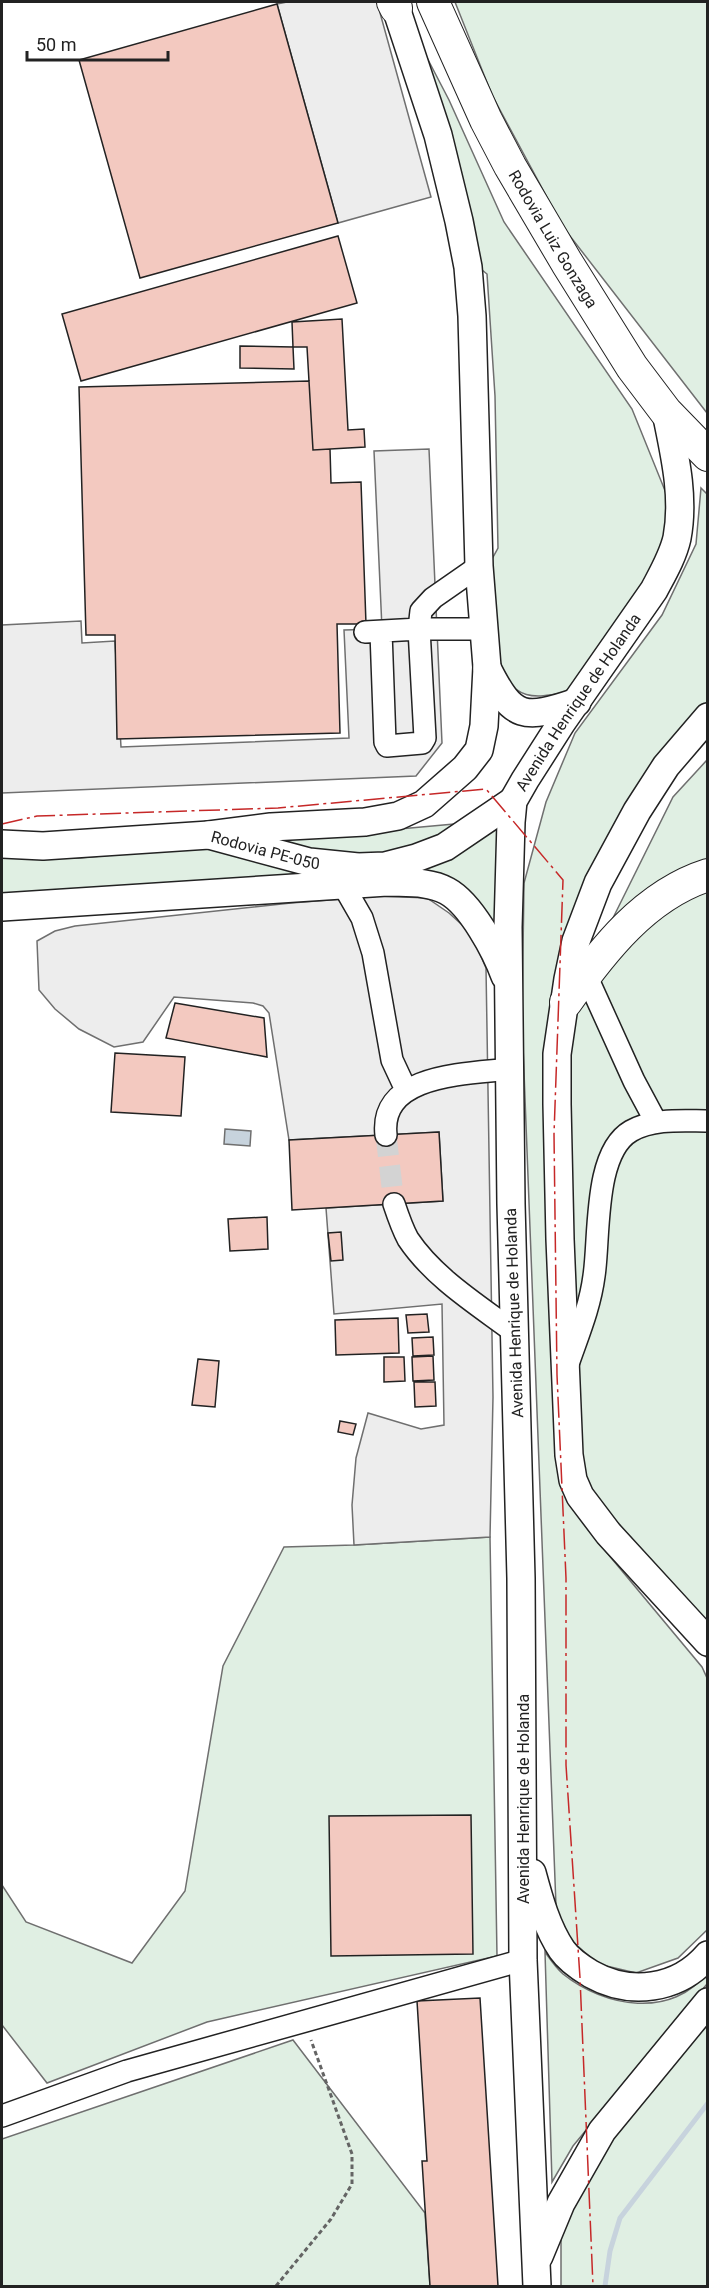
<svg xmlns="http://www.w3.org/2000/svg" width="709" height="2288" font-family="Roboto,sans-serif">
<rect width="100%" height="100%" fill="#fff"/>
<path fill="#e0efe3" stroke="#6f6f6f" stroke-width="1.5" d="M455,2h252v411l-144,-186 -71,-132z
M423,50l26,50 55,122 128,187 36,89 -5,53 -88,140c-38,6 -56,14 -78,-25l-11,-96 12,-22 -3,-152 -8,-122 -11,-9z
M701,488l7,7 -1,207 -46,50 -74,122 -34,116 -6,103 22,394 24,49 109,131 5,11v252l-29,28 -42,15 -38,-9 -34,-30 -8,-28 -34,-886 2,-137 22,-81 29,-69 87,-118 34,-71z
M707,760v106l-101,66 67,-135z
M502,810l-2,131 -47,-56 -451,9v-37l77,1 408,-37z
M707,879v779l-127,-162 -14,-494 20,-28z
M490,1537l7,419 -290,66 -160,61 -45,-58v-140l24,37 106,41 53,-72 38,-225 61,-119 70,-2z
M545,1952c5,7 11,16 18,22 41,33 110,46 145,-3l-1,13 -134,162 -21,36z
M707,2001v285h-146v-83z
M293,2040l132,173 5,73h-428v-147z"/>
<path fill="#ededed" stroke="#6f6f6f" stroke-width="1.5" d="M287,2h90l54,195 -93,26 -61,-219z
M429,449l13,294 -26,33 -414,17v-168l79,-4 1,22 33,-2 6,106 228,-9 -5,-108 38,-1 -8,-178z
M380,896l47,2 22,15 22,20 15,35 7,429 -3,140 -136,8 -2,-40 4,-47 12,-45 53,16 23,-4 -2,-121 -108,10 -8,-106 117,-7 -4,-69 -150,8 -20,-127 -6,-7 -10,-3 -79,-6 -31,45 -29,5 -35,-18 -24,-20 -16,-19 -2,-49 18,-10 20,-5 216,-23z"/>
<path fill="#c7d3dd" stroke="#6f6f6f" stroke-width="1.5" d="M225,1129l26,2 -1,15 -26,-2z"/>
<g fill="none" stroke-linecap="round" stroke-linejoin="round">
<path stroke="#c7d3dd" stroke-width="5" d="M605,2286l5,-35 10,-33 88,-115"/>
</g>
<path fill="#f3c9c0" stroke="#222" stroke-width="1.5" d="M277,4l61,219 -198,55 -61,-218z
M338,236l19,67 -276,78 -19,-67z
M342,319l6,111 16,-1 1,18 -52,3 -6,-103h-14l-1,-25z
M240,346l53,1 1,22 -54,-1z
M309,381l4,69 17,-1 1,34 30,-1 5,142h-29l3,109 -223,6 -2,-104h-29l-7,-248z
M175,1003l89,15 3,39 -101,-19z
M115,1053l70,4 -4,59 -70,-4z
M439,1132l4,69 -151,9 -3,-70z
M267,1217l1,32 -38,2 -2,-32z
M341,1232l2,28 -12,1 -3,-28z
M427,1314l2,18 -21,1 -2,-18z
M398,1318l1,35 -63,2 -1,-35z
M433,1337l1,18 -21,1 -1,-18z
M433,1356l1,24 -21,1 -1,-24z
M384,1357h20l1,24 -21,1z
M198,1359l21,2 -4,46 -23,-2z
M414,1382h21l1,24 -21,1z
M340,1421l16,3 -3,11 -15,-3z
M471,1815l2,139 -142,2 -2,-140z
M480,1998l18,288h-68l-8,-125h5l-10,-160z"/>
<g fill="none" stroke-linecap="round" stroke-linejoin="round">
<path stroke="#d3d3d3" stroke-width="21" stroke-dasharray="21 10" stroke-linecap="butt" d="M386,1135l8,69"/>
<g stroke="#222" stroke-width="24">
<path id="minor" d="M365,632l54,-3 2,-18 12,-13 46,-32
M381,632l4,110 2,4 35,-3 3,-5 -6,-109h64
M343,885l19,33 11,35 19,107 14,30
M586,975l48,106 22,41
M386,1135c-7,-62 83,-61 124,-66
M394,1204c4,12 8,24 14,35 26,39 70,66 106,93
M568,1364c10,-29 22,-57 26,-88 6,-38 -1,-123 37,-145 23,-13 52,-10 77,-10
M2,2116l125,-45 396,-111"/>
</g>
<g stroke="#222" stroke-width="30">
<g id="major">
<path d="M487,668c26,52 37,52 90,34"/>
<path d="M708,717l-42,49 -29,45 -39,72 -22,58 -8,38 -11,75v50l3,135 9,216 4,25 7,16 28,37 100,109"/>
<path d="M209,835l62,-8 94,-5 33,-6 26,-12 41,-36 14,-18 5,-24 3,-59 -8,-101 -7,-250 -4,-49 -9,-46 -21,-86 -42,-127"/>
<path id="s1" d="M2,844l41,2 166,-11 100,27 49,5 27,-1 31,-8 29,-11 68,-46"/>
<path d="M2,907l385,-25c20,1 42,-1 60,9 24,13 49,60 58,85"/>
<path d="M532,1873c7,26 15,55 30,77 7,10 19,18 29,24 39,22 87,16 117,-19"/>
<path d="M539,2256l22,-53 41,-72 106,-129"/>
<path id="s2" d="M537,2286l-14,-326 -2,-382 -10,-374 -3,-277 3,-105 2,-21 12,-21 37,-58 92,-132c9,-17 19,-34 23,-52 8,-42 -3,-86 -11,-126"/>
</g>
</g>
<g stroke="#222" stroke-width="34">
<g id="highway">
<path d="M393,2l3,6"/>
<path id="s3" d="M433,2l53,118 24,46 57,97 65,104 34,45 42,43"/>
<path d="M566,1002c36,-51 79,-107 142,-127"/>
</g>
</g>
<path stroke="#646464" stroke-width="3" stroke-dasharray="4.5 3" stroke-linecap="butt" d="M276,2286l55,-67 21,-35v-30l-41,-114"/>
<use href="#minor" stroke="#fff" stroke-width="21"/>
<use href="#major" stroke="#fff" stroke-width="27"/>
<use href="#highway" stroke="#fff" stroke-width="32"/>
<path stroke="#c62828" stroke-width="1.5" stroke-dasharray="21 4.5 3 4.5" stroke-linecap="butt" d="M2,824l35,-8 241,-8 208,-19 77,91 -9,254 3,241 9,203v187l14,213 13,308"/>
</g>
<g text-anchor="middle" dominant-baseline="central" stroke-width="4.5" stroke-linejoin="round" paint-order="stroke">
<g font-size="16" fill="#222" stroke="#fff">
<text stroke="none"><textPath href="#s3" startOffset="266">Rodovia Luiz Gonzaga</textPath></text>
<text stroke="none"><textPath href="#s2" startOffset="1604">Avenida Henrique de Holanda</textPath></text>
<text stroke="none"><textPath href="#s1" startOffset="266">Rodovia PE-050</textPath></text>
<text transform="translate(514 1313) rotate(-92)">Avenida Henrique de Holanda</text>
<text transform="translate(523 1799) rotate(-90)">Avenida Henrique de Holanda</text>
</g>
</g>
<rect width="709" height="2288" fill="none" stroke="#222222" stroke-width="6"/>
<path d="M27 51v9h141v-9" fill="none" stroke="#222222" stroke-width="3"/>
<text x="36" y="51" font-size="18" fill="#222222" stroke="#ffffff" stroke-width="4.5" paint-order="stroke">50 m</text>
</svg>
